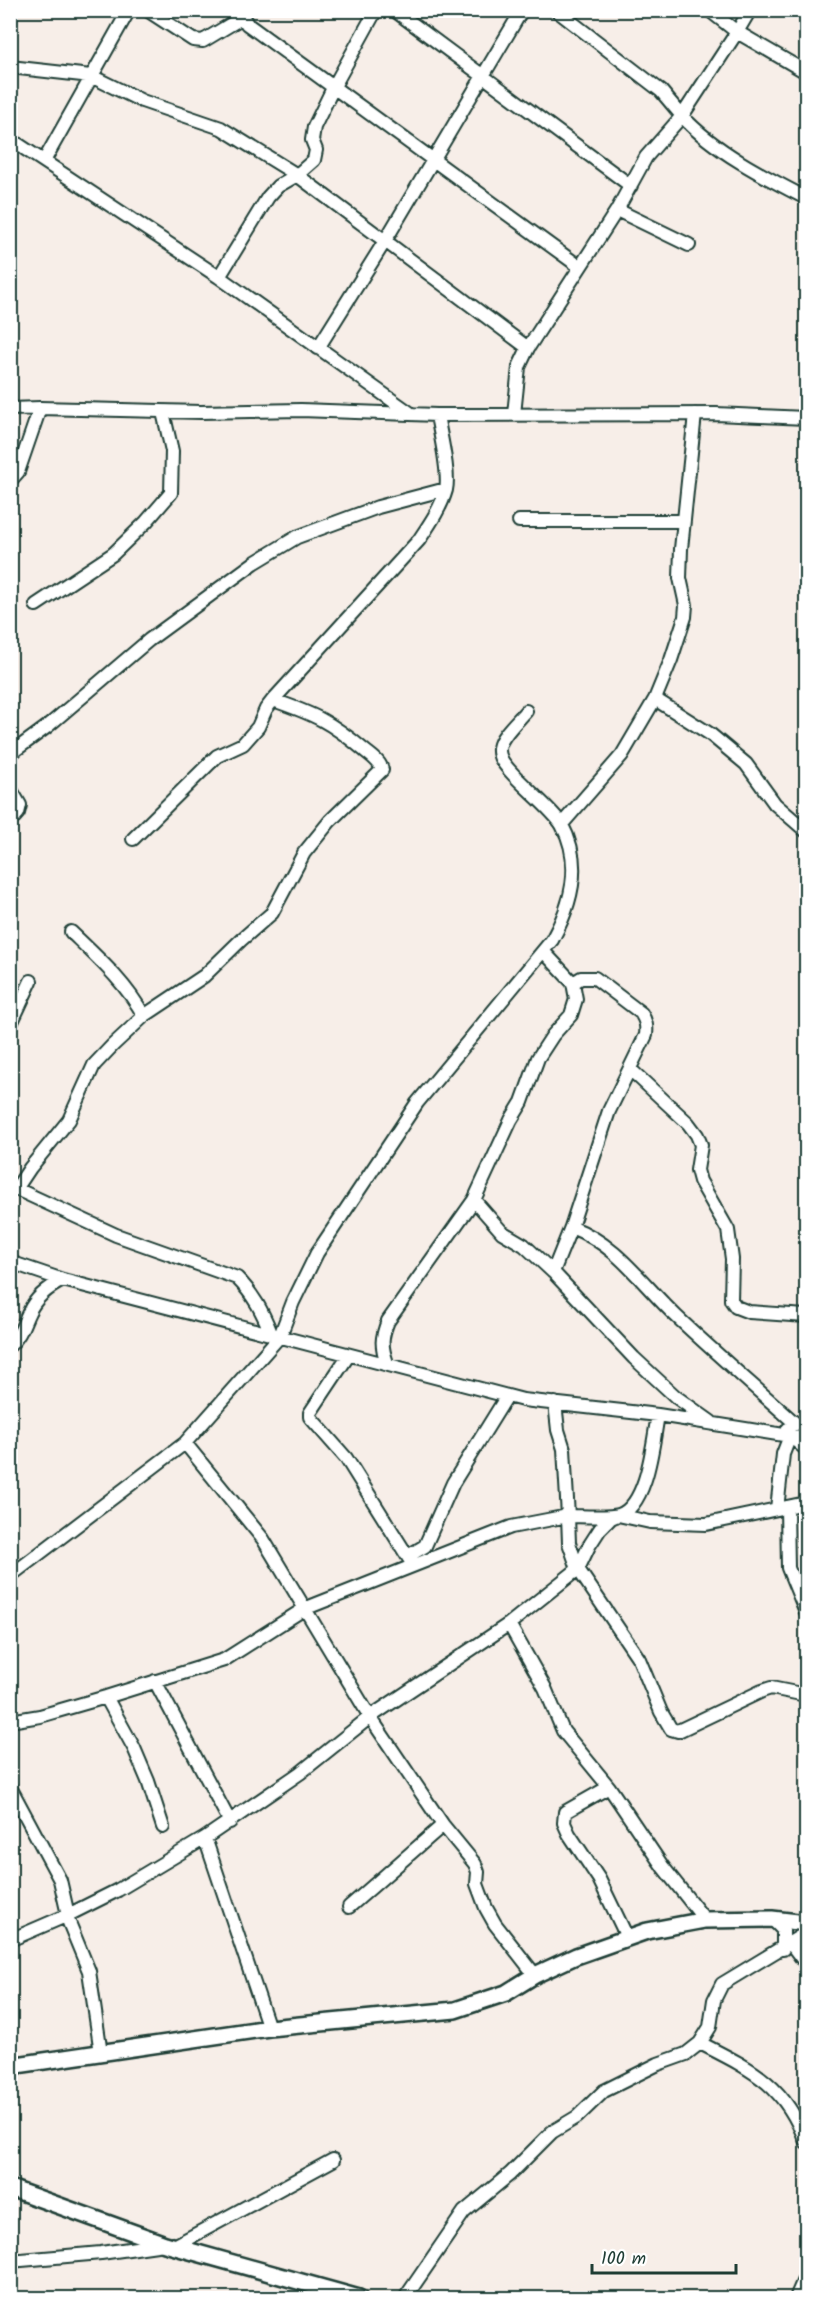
<svg xmlns="http://www.w3.org/2000/svg" width="817" height="2309" font-family="Kalam,sans-serif">
<rect width="100%" height="100%" fill="#f7eee8"/>
<filter id="ink" filterUnits="userSpaceOnUse"><feTurbulence type="fractalNoise" baseFrequency=".0167" numOctaves="2"/><feDisplacementMap in="SourceGraphic" scale="12" xChannelSelector="R" yChannelSelector="G"/><feConvolveMatrix kernelMatrix="1 2 1 2 8 2 1 2 1" color-interpolation-filters="sRGB"/></filter>
<g filter="url(#ink)">
<g fill="none" stroke-linecap="round" stroke-linejoin="round">
<g stroke="#1f3d34" stroke-width="16">
<path id="minor" d="M147,10l46,30 10,1 40,-24
M243,10v7l4,7 333,243
M394,10l237,176
M709,10l28,22 -55,84c32,35 83,61 124,82
M750,10l-13,22 69,40
M10,67l81,9 51,25 79,27 76,47 231,173
M10,139l209,138 191,136
M44,161l85,-151
M617,210l72,35
M219,277l49,-80 10,-11 19,-11 17,-15 2,-10 -4,-10 2,-13 19,-39 43,-78
M318,348l67,-107 137,-231
M10,409l30,-1 161,4 100,-2 136,5 279,-1 90,4
M514,414l5,-47 9,-19 89,-138 29,-53 36,-41 -21,-25 -105,-81
M10,481l8,-9 22,-64
M519,521h164
M36,605l77,-51 33,-32 25,-29 1,-42 -9,-39
M655,699l55,35 36,30 29,40 31,27
M10,754l38,-28 101,-86 105,-77 43,-26 81,-30 68,-18
M10,788l10,17 -2,8 -8,9
M562,824l60,-69 33,-56 16,-39 14,-43 1,-12 -6,-27 1,-29 14,-135
M133,839l84,-83 26,-12 15,-17 8,-18 7,-9 146,-160c10,-15 22,-32 27,-50 4,-17 -6,-56 -9,-75
M71,932c27,26 55,51 73,84
M10,1026l21,-45
M630,1069l58,54 9,12 4,10 -4,25 3,11 28,49 4,29 -1,41 5,7 13,5 57,4
M10,1186l106,49 121,43c17,17 25,33 34,55
M16,1189l14,-21 39,-48 25,-55 19,-20 31,-29 60,-40 37,-36 31,-27 32,-60 26,-32 52,-51c-2,-9 -11,-14 -18,-20 -33,-28 -50,-36 -91,-50
M474,1200l28,32 22,13 29,27 81,86 42,39 35,25
M571,1227c47,18 70,56 105,89 39,37 80,72 120,108
M10,1262l53,18 460,120 135,15 132,21
M553,1272l18,-45 38,-116 37,-76c1,-9 0,-14 -5,-22l-46,-35h-14l-8,5
M10,1345c11,-10 13,-21 19,-33 7,-15 20,-25 34,-32
M348,1356l-38,57v4l36,41 67,107
M387,1363c-6,-17 -6,-25 1,-42l86,-121 37,-80 11,-18 16,-44 15,-23 18,-20 5,-16 -3,-16 -29,-31
M658,1415c-5,26 -10,90 -39,100 -11,3 -39,1 -51,1l1,27 9,26 61,90 22,53 10,17 7,2 84,-40 9,-3 35,7
M806,1437l-16,-1 16,13
M185,1443l78,96 107,178 139,-93 69,-55 11,-23 11,-17 11,-11 7,-3 32,7 56,2 100,-21
M787,1507l1,61 18,44
M777,1509l6,-55 7,-18 -2,-7
M408,1556l17,-10 28,-63 54,-87
M10,1576l175,-133 95,-107 13,-34 24,-49 100,-150 135,-163c20,-36 31,-76 10,-115 -8,-14 -38,-38 -51,-53 -6,-7 -13,-14 -12,-24 2,-13 19,-27 27,-37
M509,1624l36,64 18,43 46,56 54,80 42,53
M155,1681l75,141
M106,1697l28,51 14,33 15,46
M10,1721l30,-5 66,-19 118,-37 80,-51 207,-82 57,-11 -4,-67 -6,-19 -3,-27
M10,1787l50,93 8,35 -58,25
M609,1787l-44,25 -1,11 5,11 30,45 28,58
M349,1907l94,-82
M772,1919l11,11v19
M791,1944l15,20
M269,2028l-64,-190 95,-65 70,-56 73,108 32,39 3,8 -1,12 9,24 9,16 40,51
M700,2043c51,26 85,41 106,99
M101,2053l-12,-82 -21,-51v-5l50,-25 87,-52
M176,2245l157,-85
M10,2261l91,-8 63,-9
M405,2298l59,-86 46,-38 42,-42 25,-15 27,-26 54,-27 28,-10 14,-11 10,-16 4,-27 8,-16 84,-51
M796,2298l10,-23"/>
</g>
<g stroke="#1f3d34" stroke-width="20">
<path id="tertiary" d="M10,2066l259,-38 186,-18 51,-17 29,-18 41,-19 71,-25 58,-11 67,-1 34,4
M10,2188l155,56 194,54"/>
</g>
<use href="#minor" stroke="#fff" stroke-width="12"/>
<use href="#tertiary" stroke="#fff" stroke-width="15"/>
</g>
</g>
<rect width="817" height="2309" fill="none" stroke="#fff" stroke-width="36"/>
<rect x="18" y="18" width="781" height="2273" fill="none" stroke="#1f3d34" stroke-width="2" filter="url(#ink)"/>
<path d="M592 2264v9h144v-9" fill="none" stroke="#1f3d34" stroke-width="3"/>
<text x="601" y="2264" font-size="18" fill="#1f3d34" stroke="#ffffff" stroke-width="4.5" paint-order="stroke">100 m</text>
</svg>
